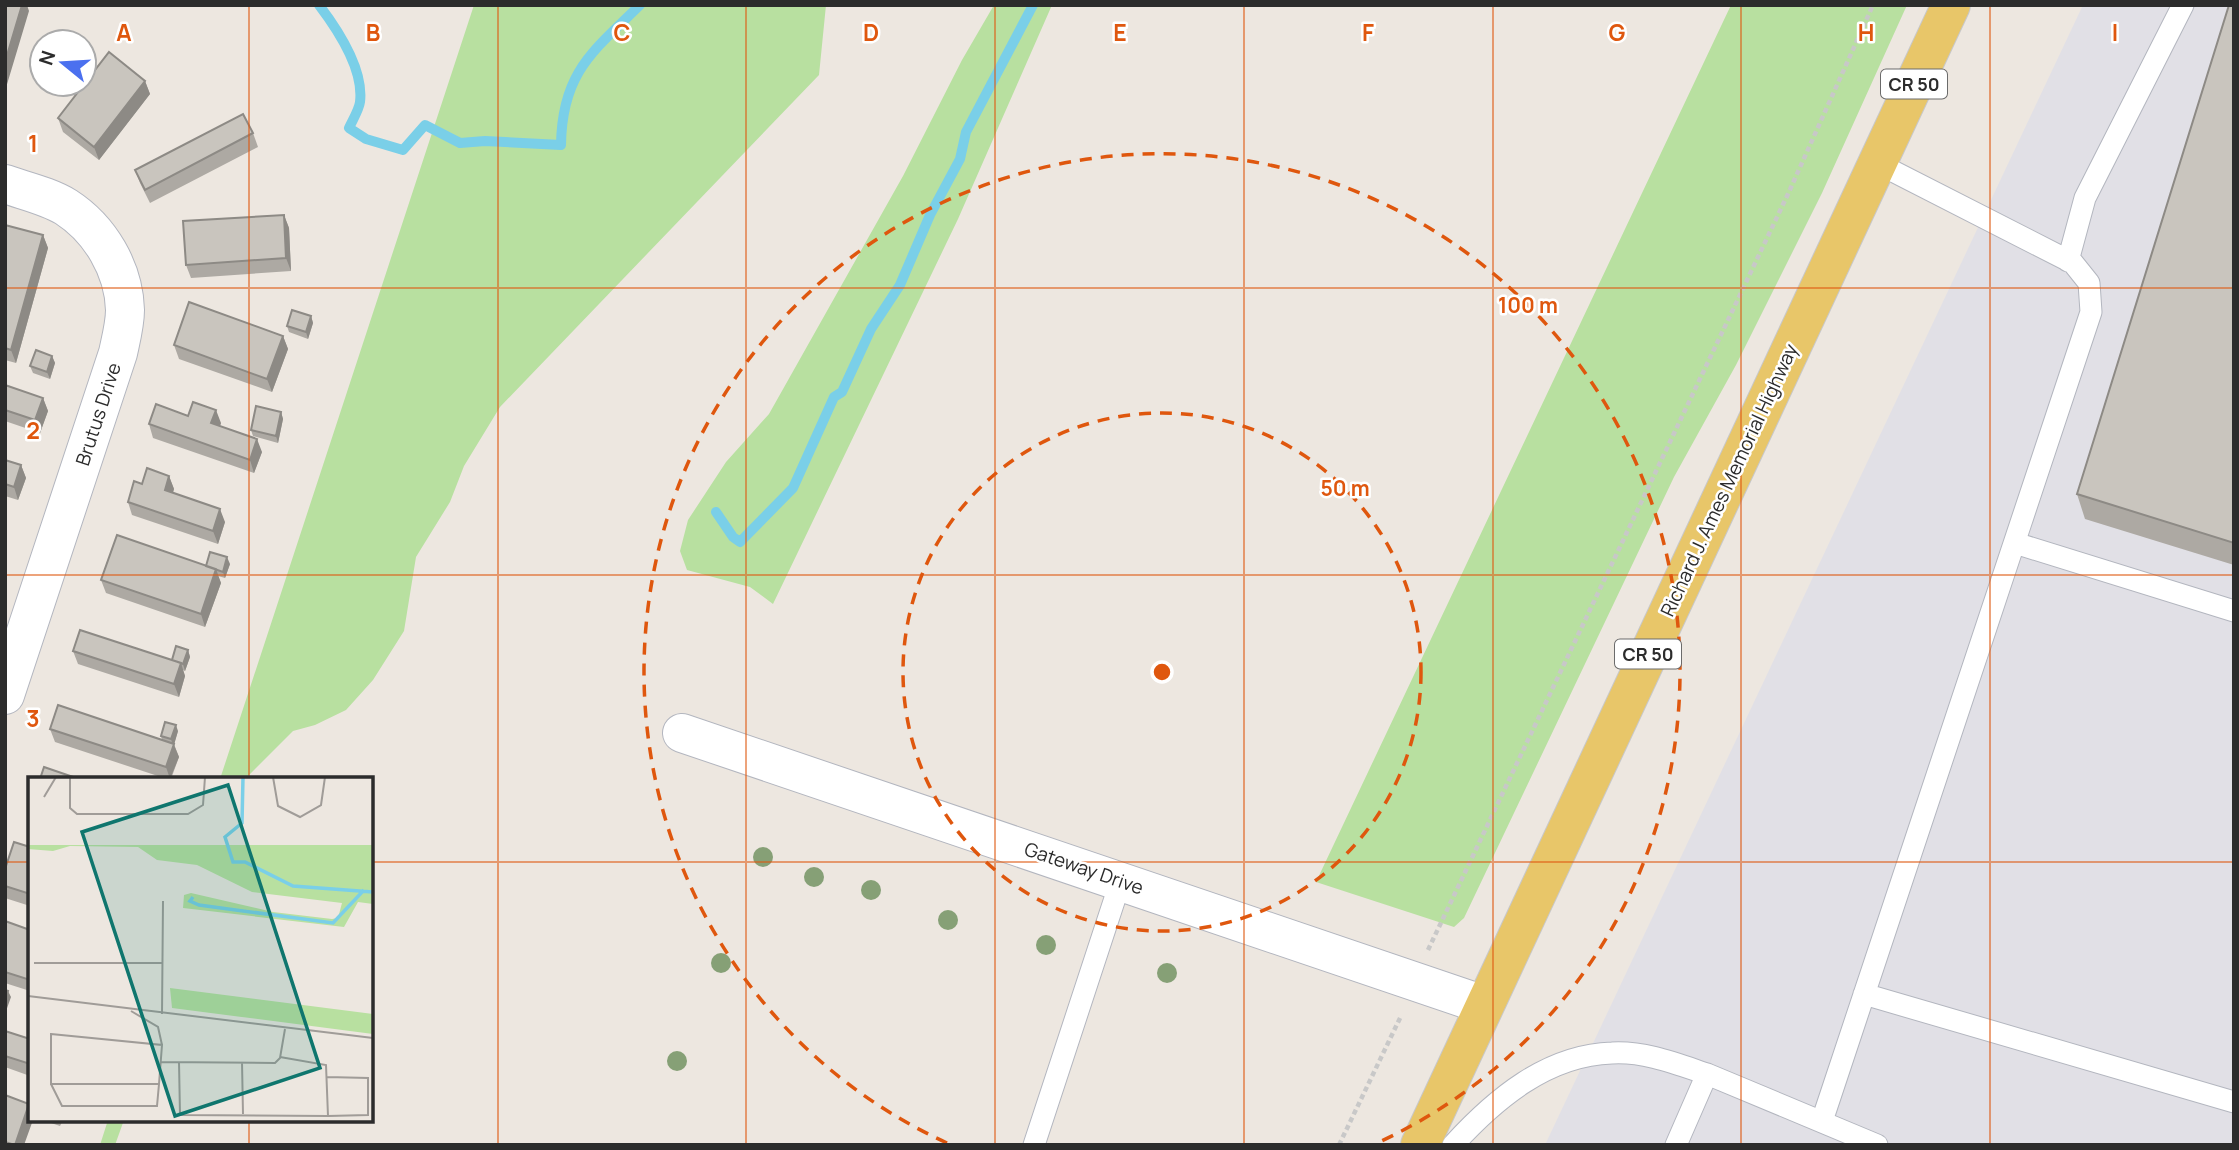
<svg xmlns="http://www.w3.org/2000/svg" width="2239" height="1150" font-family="Manrope,sans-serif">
<rect width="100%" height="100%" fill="#ede7e0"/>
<path fill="#e1e0e6" d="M2083,5h151v1140h-689z"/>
<path fill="#b8e0a0" d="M474,5h352l-7,70 -319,332 -36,59 -14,36 -34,55 -12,74 -31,49 -27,30 -31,15 -22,6 -48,48h-25z
M994,5h58l-94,214 -185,385 -23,-17 -63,-17 -7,-19 8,-31 38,-58 43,-48 134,-238 59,-116z
M1731,5h176l-85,188 -86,172 -62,112 -210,441 -10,9 -138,-45z
M108,1120h16l-9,25h-15z"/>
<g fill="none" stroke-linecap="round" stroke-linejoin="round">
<path stroke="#7acfe8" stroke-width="10" d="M319,5c19,25 45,65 41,97 -1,8 -8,19 -11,26l17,11 37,11 22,-25 35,18 25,-2 76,4c1,-72 31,-93 79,-140
M716,512l17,25 7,5 53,-54 41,-91 8,-5 29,-63 29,-44 30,-70 30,-56 6,-27 67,-127"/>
<g stroke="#b3b6bf" stroke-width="23">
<path id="lane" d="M2068,261l17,-63 98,-193
M2015,543l219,68
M1864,994l370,108
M1822,1121l269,-809 -2,-29 -16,-20 -196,-100
M1034,1145l87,-265
M1453,1145c42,-46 94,-90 159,-92 32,-2 65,11 95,21
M1676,1145l31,-71 170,71"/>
</g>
<g stroke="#b3b6bf" stroke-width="40">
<path id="street" d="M5,184c20,7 43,12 61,23 34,22 58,62 59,103 0,14 -4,29 -7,43l-113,342
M682,733l802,272"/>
</g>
<g stroke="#c8c8c8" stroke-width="40">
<path id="primary" d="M1420,1145l531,-1140"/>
</g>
<path stroke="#c8c8c8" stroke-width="4.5" stroke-dasharray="5 3.5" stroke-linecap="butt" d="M1428,950l360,-756 85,-189
M1339,1145l62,-129"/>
<use href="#lane" stroke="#fff" stroke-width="21"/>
<use href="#street" stroke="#fff" stroke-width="38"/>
<use href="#primary" stroke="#e8c669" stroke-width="38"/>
</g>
<g fill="#86a076">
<circle cx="763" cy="857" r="10"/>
<circle cx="814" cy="877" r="10"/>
<circle cx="871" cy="890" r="10"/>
<circle cx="948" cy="920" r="10"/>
<circle cx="1046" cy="945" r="10"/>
<circle cx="721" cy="963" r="10"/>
<circle cx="1167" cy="973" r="10"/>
<circle cx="677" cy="1061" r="10"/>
</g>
<path fill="#ada9a3" d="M2234,5v560l-149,-46 -8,-25z
M145,81l5,13 -51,66 -36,-28 -5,-14z
M253,133l5,14 -108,56 -10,-20 -5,-13z
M284,215l5,13 2,43 -100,7 -5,-13z
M5,225l38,10 5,13 -32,115 -11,-3z
M311,316l2,7 -5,16 -19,-7 -2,-6z
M283,336l5,13 -16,43 -93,-33 -5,-14z
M52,356l3,7 -5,16 -17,-6 -3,-7z
M5,385l38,13 5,13 -8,22 -35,-12z
M281,412l2,7 -5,24 -25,-7 -2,-6z
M188,416l33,7 -1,3 42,26 -8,21 -101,-35 -4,-14z
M5,460l16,5 5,13 -8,22 -13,-4z
M169,476l5,13 -1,4 52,29 -7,22 -86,-29 -4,-13 14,-18z
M230,564l-5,14 -7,-2 3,7 -16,44 -99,-34 -5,-13z
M188,650l2,7 -5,14 -2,-1 2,6 -6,21 -101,-33 -5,-13 99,9z
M50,729l112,11 -1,-4 17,-5 -4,13 5,13 -8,22h-4l-112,-37z
M30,847v59l-25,-8v-29z
M5,921l25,9v61l-25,-8z
M5,1031l25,8v37l-25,-9z
M48,1120h15l-3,6 -12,-4z"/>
<path fill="#8d8a85" d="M22,5h5l2,6 -24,80v-29z
M145,81l5,13 -51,66 -5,-13z
M284,215l5,13 2,43 -5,-13z
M43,235l5,13 -32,115 -5,-13z
M311,316l2,7 -5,16 -2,-7z
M283,336l5,13 -16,43 -5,-13z
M52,356l3,7 -5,16 -3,-7z
M43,398l5,13 -8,22 -5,-13z
M216,410l5,13 -5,13 -5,-13z
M281,412l2,7 -5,24 -2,-7z
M257,439l5,13 -8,21 -4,-13z
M21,465l5,13 -8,22 -4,-13z
M169,476l5,13 -5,14 -4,-13z
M220,509l5,13 -7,22 -5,-13z
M227,557l3,7 -5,14 -2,-6z
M216,569l5,14 -16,44 -4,-13z
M188,650l2,7 -5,14 -2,-7z
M181,663l4,13 -6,21 -5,-13z
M176,725l2,6 -4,14 5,12 -9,22 -4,-12 7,-21 -2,-7z
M8,991l3,6 -6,17v-14z
M29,1104l1,16h3l-9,25h-9z"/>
<path fill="#c9c5be" stroke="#8d8a85" stroke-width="2" d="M5,5h17l-17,57z
M2229,5h5v538l-157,-49z
M109,52l36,29 -51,66 -36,-29z
M243,114l10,19 -108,57 -10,-20z
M284,215l2,43 -100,7 -3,-44z
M5,225l38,10 -32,115 -6,-2z
M189,302l94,34 -16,43 -93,-34z
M292,310l19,6 -5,16 -19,-6z
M36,350l16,6 -5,16 -17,-6z
M5,385l38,13 -8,22 -30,-10z
M193,402l23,8 -5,13 46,16 -7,21 -101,-36 7,-20 32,12z
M256,406l25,6 -5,24 -25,-6z
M5,460l16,5 -7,22 -9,-3z
M147,468l22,8 -4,14 55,19 -7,22 -85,-29 6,-21 8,3z
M117,535l99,34 -15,45 -100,-34z
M210,552l17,5 -4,15 -17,-6z
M80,630l101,33 -7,21 -101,-33z
M176,646l12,4 -5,14 -11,-4z
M58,705l116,39 -8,23 -116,-38z
M165,722l11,3 -5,14 -10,-3z
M44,767l35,12h-39z
M14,842l16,5v47l-25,-8v-17z
M5,921l25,9v50l-25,-8z
M5,990l3,1 -3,9z
M5,1031l25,8v25l-25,-8z
M5,1095l24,9 -14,41 -10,-3z"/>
<path fill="none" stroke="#df570e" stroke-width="2" stroke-opacity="0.55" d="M249,5v774M498,5v1140M746,5v1140M995,5v1140M1244,5v1140M1493,5v1140M1741,5v1140M1990,5v1140M5,288h2229M5,575h2229M5,862h25M371,862h1863M249,1120v25"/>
<g fill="none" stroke="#df570e" stroke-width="3.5" stroke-dasharray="12 9">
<circle cx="1162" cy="672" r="259"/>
<path d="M947 1143A518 518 0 1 1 1377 1143"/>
</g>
<g text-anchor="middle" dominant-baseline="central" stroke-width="5" stroke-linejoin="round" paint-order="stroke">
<g fill="#fff" stroke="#6b6b6b" stroke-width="2">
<rect x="1881" y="69.5" width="66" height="29" rx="5"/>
<rect x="1615" y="639.5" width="66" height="29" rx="5"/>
</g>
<g font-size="18" font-weight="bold" fill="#2c2c2c">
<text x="1914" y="84">CR 50</text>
<text x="1648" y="654">CR 50</text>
</g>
<g font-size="19" fill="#2c2c2c" stroke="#fff">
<text transform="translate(98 414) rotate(-72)">Brutus Drive</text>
<text transform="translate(1729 480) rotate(-65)">Richard J. Ames Memorial Highway</text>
<text transform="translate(1084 868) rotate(19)">Gateway Drive</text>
</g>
</g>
<g transform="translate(28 777)">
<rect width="345" height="345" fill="#ede7e0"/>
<path d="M0,68h345v59l-15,-2 -14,25 -161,-19 1,-13 7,-2 82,19 59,7 6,-1 4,-15 -90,-11 -55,-27 -40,-5 -19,-13 -68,-1 -17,5 -25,-2zM142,211l203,26v20l-201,-26z" fill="#b8e0a0"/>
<path fill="none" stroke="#7acfe8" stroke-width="3.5" d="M215,0l-1,46 -17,14 8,25h12l48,24 80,6M165,120l-3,4 9,4 134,18 31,-33"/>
<path fill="none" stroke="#a09c98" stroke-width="2" d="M42,0v31l7,6h111l15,-9 2,-28M245,0l5,29 22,11 21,-12 4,-28M16,20l12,-20M6,186h129M0,219l345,42M103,234l27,16 4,18M134,237l1,-113M23,257l111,11 -3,39h-108zM133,285l114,1 5,-5 5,-29M151,285l1,53 148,1 -2,-51 -46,-8M214,285l1,52M299,300l41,1v37l-40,1M23,307l11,22h95l2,-22"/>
<path fill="#0f766e" fill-opacity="0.15" stroke="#0f766e" stroke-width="3.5" d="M200,8l92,283 -145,48 -93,-284z"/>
<rect width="345" height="345" fill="none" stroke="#2c2c2c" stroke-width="3.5"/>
</g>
<g font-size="23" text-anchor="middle" font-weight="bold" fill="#df570e" stroke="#fff" stroke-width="5" stroke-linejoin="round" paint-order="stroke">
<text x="124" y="41">A</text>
<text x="373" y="41">B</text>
<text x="622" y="41">C</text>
<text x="871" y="41">D</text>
<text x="1120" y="41">E</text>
<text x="1368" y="41">F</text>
<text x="1617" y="41">G</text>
<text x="1866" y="41">H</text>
<text x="2115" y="41">I</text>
<text x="33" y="152">1</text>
<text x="33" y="439">2</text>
<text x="33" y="727">3</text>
</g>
<circle cx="1162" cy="672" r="10" fill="#df570e" stroke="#fff" stroke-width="3.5"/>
<g font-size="21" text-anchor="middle" font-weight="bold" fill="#df570e" stroke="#fff" stroke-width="5" stroke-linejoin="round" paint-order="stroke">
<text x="1528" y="313">100 m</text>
<text x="1345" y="496">50 m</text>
</g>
<rect width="2239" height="1150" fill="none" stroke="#2c2c2c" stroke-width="14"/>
<g transform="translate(63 63) rotate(288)"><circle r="33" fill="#ffffff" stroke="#ababab" stroke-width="2"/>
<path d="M0-5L12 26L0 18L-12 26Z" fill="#4b70ef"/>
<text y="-10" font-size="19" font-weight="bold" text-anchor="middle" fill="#2c2c2c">N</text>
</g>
</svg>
